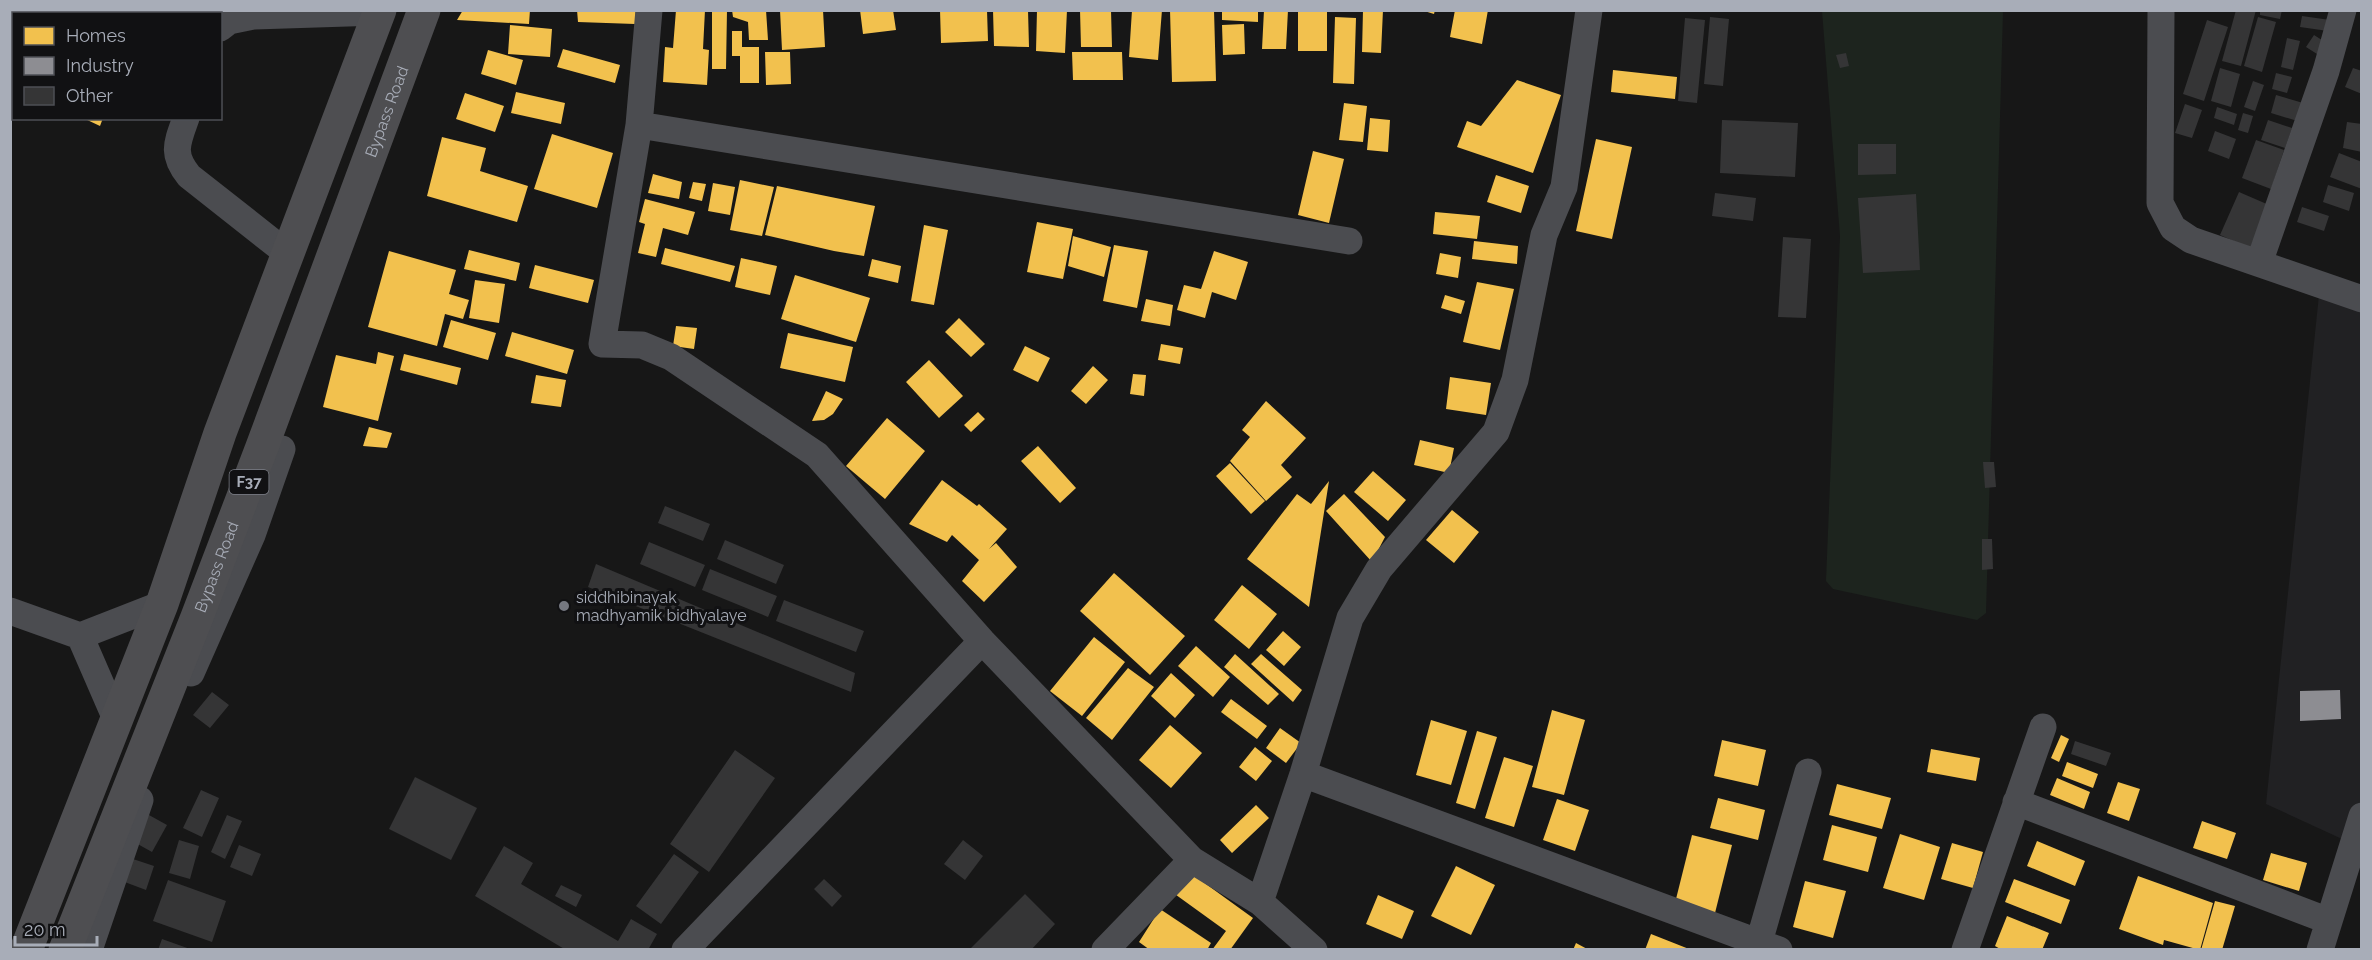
<svg xmlns="http://www.w3.org/2000/svg" width="2372" height="960" font-family="Raleway,sans-serif">
<rect width="100%" height="100%" fill="#171717"/>
<path fill="#212123" d="M2319,295l42,12v507l-8,30 -87,-40z"/>
<path fill="#1d241e" d="M1822,11h181l-17,602 -9,7 -144,-31 -7,-8 14,-345z"/>
<path fill="#f2c14e" d="M99,10h48l-1,4h-48z
M463,10h67l-1,14 -72,-4z
M577,10h59l-1,14 -57,-2z
M676,10h29l-2,39 6,1 -2,35 -44,-3 2,-35 8,1z
M712,10h15l-1,59h-14z
M732,10h34l2,30h-19l-1,-18 -15,-5z
M780,10h43l2,37 -43,3z
M860,10h33l3,20 -33,4z
M940,10h47l1,31 -47,2z
M993,10h35l1,37 -35,-1z
M1037,10h30l-2,43 -29,-2z
M1080,10h31l1,37h-31z
M1132,10h30l-4,50 -29,-3z
M1170,10h44l2,71 -44,1z
M1222,10h36v12l-36,-2z
M1264,10h24l-2,39h-24z
M1298,10h29v41h-29z
M1363,10h20l-2,43 -19,-1z
M1421,10h14l-1,4z
M1455,10h33l-6,34 -32,-7z
M1335,17l21,1 -2,66 -21,-1z
M1244,24l1,30 -22,1 -1,-30z
M510,25l42,4 -2,28 -42,-3z
M732,31h10v16h17v36h-19v-27h-8z
M563,49l57,16 -5,18 -58,-16z
M488,50l35,10 -7,25 -35,-11z
M765,52h25l1,32 -25,1z
M1072,52h50l1,28h-50z
M1613,70l64,7 -2,22 -64,-7z
M1517,80l44,15 -28,78 -76,-26 10,-26 14,5z
M516,92l49,11 -4,21 -50,-11z
M465,93l39,13 -9,26 -39,-13z
M1344,103l23,3 -4,36 -24,-2z
M83,118h20l-3,8z
M1370,118l20,2 -2,32 -21,-2z
M552,134l61,19 -16,55 -63,-19z
M442,137l44,11 -6,23 48,15 -11,36 -90,-26z
M1596,139l36,8 -20,92 -36,-8z
M1313,151l31,8 -15,64 -31,-8z
M653,174l29,8 -3,17 -31,-6z
M1496,175l33,11 -8,27 -34,-11z
M740,180l34,7 -12,49 -32,-6z
M693,182l13,2 -4,17 -13,-3z
M713,183l22,4 -5,28 -22,-4z
M777,186l98,20 -11,50 -30,-5 -69,-16z
M645,199l50,13 -7,23 -25,-7 -7,29 -18,-4 7,-29 -6,-2z
M1435,212l45,4 -3,23 -44,-5z
M1037,222l36,7 -10,50 -36,-7z
M924,225l24,5 -14,75 -23,-4z
M1073,236l38,11 -7,30 -36,-11z
M1474,241l44,5 -1,18 -45,-5z
M1114,245l34,6 -11,57 -34,-7z
M665,248l70,18 -5,16 -69,-18z
M469,250l51,13 -4,18 -52,-12z
M389,251l67,19 -7,24 20,6 -6,19 -18,-5 -8,32 -69,-19z
M1214,251l34,11 -12,38 -24,-8 -7,26 -28,-8 7,-25 17,4z
M1440,253l21,4 -3,21 -22,-4z
M741,258l36,8 -7,29 -35,-8z
M872,259l29,7 -3,17 -30,-7z
M535,265l59,15 -6,23 -59,-15z
M795,275l75,23 -14,44 -75,-23z
M475,280l30,4 -6,39 -30,-5z
M1477,282l37,7 -14,61 -37,-8z
M1445,295l20,6 -4,13 -20,-6z
M1146,299l27,6 -3,21 -29,-5z
M959,318l26,26 -14,13 -26,-25z
M451,320l45,13 -8,27 -45,-13z
M676,326l21,2 -3,21 -21,-3z
M512,332l62,18 -7,24 -62,-18z
M788,333l65,14 -8,35 -65,-14z
M1161,344l22,4 -3,16 -22,-4z
M1025,346l25,12 -12,24 -25,-12z
M378,352l16,4 -16,65 -55,-14 13,-52 40,9z
M404,354l57,14 -4,17 -57,-15z
M929,360l34,36 -24,22 -33,-36z
M1093,366l15,14 -22,24 -15,-13z
M1133,374l13,1 -2,21 -14,-2z
M536,375l30,5 -5,27 -30,-4z
M1450,377l41,6 -5,32 -40,-6z
M826,391l17,8 -10,15 -9,6 -12,1z
M1266,401l40,37 -25,27 11,12 -26,24 -36,-40 20,-24 -8,-7z
M978,412l7,7 -14,13 -7,-7z
M887,418l38,33 -40,48 -39,-33z
M369,427l23,6 -5,15 -24,-2z
M1420,440l34,8 -5,25 -35,-8z
M1038,446l38,42 -16,15 -39,-42z
M1230,463l35,38 -14,13 -35,-38z
M1373,471l33,29 -18,21 -34,-29z
M942,480l35,26 2,-2 28,25 -18,20 7,-6 21,24 -33,35 -22,-21 17,-21 -27,-25 -5,7 -38,-18z
M1329,481l-20,126 -62,-48 50,-65 14,10z
M1344,494l41,43 -13,25 -46,-51z
M1452,510l27,22 -25,31 -28,-23z
M1114,573l71,63 -35,39 -70,-64z
M1242,585l35,29 -28,35 -35,-29z
M1283,631l18,16 -17,19 -18,-16z
M1094,637l31,25 -43,54 -32,-25z
M1196,646l34,31 -17,20 -35,-31z
M1235,654l44,40 -11,11 -44,-38z
M1261,654l41,36 -9,12 -42,-38z
M1128,668l26,19 -42,53 -26,-22z
M1171,673l24,22 -20,23 -24,-22z
M1231,699l36,27 -10,13 -36,-27z
M1552,710l33,10 -21,75 -32,-8z
M1431,720l36,11 -16,54 -35,-10z
M1170,725l32,28 -31,35 -32,-28z
M1280,728l21,15 -15,20 -20,-15z
M1477,731l20,6 -22,72 -19,-6z
M2061,735l8,4 -10,23 -8,-4z
M1722,740l44,10 -8,36 -44,-10z
M1255,747l17,14 -16,20 -17,-14z
M1931,749l49,9 -4,23 -49,-9z
M1504,757l29,9 -19,61 -29,-9z
M2067,762l31,12 -5,14 -31,-12z
M2057,778l33,14 -6,17 -34,-14z
M2118,782l22,7 -11,32 -22,-8z
M1837,784l54,14 -9,31 -53,-14z
M1718,798l47,12 -7,30 -48,-12z
M1557,799l32,11 -14,41 -32,-11z
M1256,805l13,13 -37,35 -12,-13z
M2202,821l34,12 -9,26 -34,-11z
M1832,825l45,12 -9,35 -45,-12z
M1900,834l40,13 -16,53 -41,-12z
M1692,835l40,10 -17,68 -40,-10z
M2037,841l48,20 -10,25 -48,-20z
M1952,843l31,9 -10,36 -32,-9z
M2271,853l36,10 -8,28 -36,-11z
M1456,866l39,19 -24,50 -40,-19z
M1188,871l65,47 -23,32h-18l14,-19 -54,-39z
M2138,876l75,27 -13,47 -36,-10 -1,5 -44,-16z
M2014,879l56,21 -9,24 -56,-22z
M1805,881l41,10 -13,47 -40,-11z
M1378,895l36,16 -12,28 -36,-15z
M2215,901l20,5 -13,44h-21z
M1160,909l51,34 -4,7h-57l-11,-8z
M2007,916l42,17 -7,17h-40l-7,-4z
M1651,934l38,15v1h-44z
M1576,943l13,7h-16z"/>
<path fill="#8d8d92" d="M2340,690l1,29 -41,2v-30z"/>
<path fill="#353536" d="M2236,10h20l-15,56 -19,-5z
M2260,10h22l-2,9 -20,-4z
M2302,16l42,6 -2,11 -42,-6z
M1710,17l19,2 -6,67 -19,-2z
M2258,17l18,5 -14,50 -18,-6z
M1685,18l20,2 -8,83 -19,-2z
M2207,20l21,7 -24,74 -21,-7z
M2314,35l11,7 -8,12 -11,-7z
M2287,38l13,3 -7,29 -12,-3z
M1846,53l3,13 -9,2 -4,-13z
M2220,68l20,6 -9,33 -20,-6z
M2353,68l9,3v23l-17,-7z
M2276,73l16,4 -5,16 -15,-4z
M2253,81l11,4 -9,26 -11,-4z
M2276,95l34,10 -6,18 -33,-10z
M2185,104l17,6 -10,28 -17,-5z
M2217,107l20,7 -3,11 -20,-7z
M2243,113l10,3 -5,17 -10,-3z
M1722,120l76,3 -3,54 -75,-4z
M2268,120l24,8 -7,20 -24,-8z
M2347,122l15,2v28l-19,-4z
M2215,131l21,8 -7,20 -21,-8z
M2256,140l28,10 -13,39 -29,-11z
M1858,144h38v30l-38,1z
M2339,153l23,9v27l-32,-12z
M2328,185l26,8 -5,18 -26,-9z
M2239,192l30,13 -19,43 -30,-13z
M1715,193l41,5 -3,23 -41,-5z
M1916,194l4,76 -57,3 -5,-75z
M2302,207l27,9 -5,15 -27,-9z
M1783,237l28,2 -5,79 -28,-1z
M1983,462h11l2,25 -11,1z
M665,506l45,18 -7,17 -45,-18z
M1982,539h10l1,30 -11,1z
M725,540l59,25 -8,19 -59,-25z
M649,542l56,23 -10,22 -55,-23z
M596,564l259,109 -4,19 -263,-105z
M710,569l67,27 -9,21 -66,-27z
M784,600l80,31 -8,21 -80,-31z
M212,692l17,13 -19,23 -17,-13z
M2075,741l36,12 -5,13 -35,-12z
M735,750l40,28 -66,94 -39,-28z
M415,777l62,31 -26,52 -62,-31z
M201,790l18,8 -17,39 -19,-9z
M149,815l18,10 -15,27 -18,-10z
M227,815l15,6 -17,38 -14,-7z
M179,840l20,6 -9,33 -21,-6z
M963,840l20,16 -18,24 -21,-16z
M239,845l22,9 -9,22 -22,-9z
M504,846l29,17 -12,21 97,57 13,-22 26,15 -9,16h-82l-91,-54z
M674,854l25,18 -38,52 -25,-18z
M130,858l24,8 -8,24 -24,-9z
M824,879l18,17 -10,11 -18,-18z
M168,880l58,21 -14,41 -59,-21z
M561,885l21,10 -6,12 -21,-11z
M1025,894l30,30 -24,26h-62z
M162,939l28,10v1h-32z"/>
<g fill="none" stroke-linecap="round" stroke-linejoin="round">
<path stroke="#4b4c50" stroke-width="27" d="M649,10l-10,115 -37,219 40,1 29,12 146,98 165,186 210,219 68,42 54,48
M2161,10l-1,193 13,25 18,12 171,59
M220,28l9,-7 25,-5 125,-4
M186,118c-9,25 -15,36 3,58l99,78
M639,125l710,116
M2259,263l67,-192 17,-61
M10,611l70,25 82,-32
M80,636l33,76 4,3
M191,673l61,-138 30,-86
M1303,774l476,176
M2016,802l313,119
M1260,902l43,-128 47,-156 29,-49 117,-137 19,-52 29,-145 20,-48 25,-177
M1759,942l49,-170
M89,950l51,-150
M685,950l297,-309
M1105,950l87,-90
M1965,950l78,-223
M2320,950l42,-134"/>
<g stroke="#4e4e51" stroke-width="33">
<path d="M26,950l136,-346 58,-171 160,-423"/>
<path id="s1" d="M65,950l132,-333 65,-170 162,-437"/>
</g>
</g>
<circle fill="#757880" stroke="#111113" stroke-width="2" cx="564" cy="606" r="6"/>
<g text-anchor="middle" dominant-baseline="central" stroke-width="6" stroke-linejoin="round" paint-order="stroke">
<rect fill="#111113" stroke="#7b7e86" stroke-width="1.5" x="229.5" y="470" width="39" height="24" rx="4.5"/>
<g font-size="15" font-weight="bold" fill="#a8adb8">
<text x="249" y="482">F37</text>
</g>
<g font-size="16" fill="#a8adb8" stroke="#111113">
<text stroke="none"><textPath href="#s1" startOffset="898">Bypass Road</textPath></text>
<text stroke="none"><textPath href="#s1" startOffset="412">Bypass Road</textPath></text>
</g>
<g font-size="16" fill="#a8adb8" stroke="#111113" text-anchor="start">
<text x="576" y="597">siddhibinayak<tspan x="576" dy="18">madhyamik bidhyalaye</tspan></text>
</g>
</g>
<rect width="2372" height="960" fill="none" stroke="#a8adb8" stroke-width="24"/>
<rect x="12" y="12" width="210" height="108" fill="#111113" stroke="#4d4f55" stroke-width="1.5"/>
<rect x="24" y="27" width="30" height="18" fill="#f2c14e" stroke="#4d4f55" stroke-width="1.5"/>
<text x="66" y="42" font-size="18" fill="#a8adb8">Homes</text>
<rect x="24" y="57" width="30" height="18" fill="#8d8d92" stroke="#4d4f55" stroke-width="1.5"/>
<text x="66" y="72" font-size="18" fill="#a8adb8">Industry</text>
<rect x="24" y="87" width="30" height="18" fill="#353536" stroke="#4d4f55" stroke-width="1.5"/>
<text x="66" y="102" font-size="18" fill="#a8adb8">Other</text>
<path d="M15 936v9h82v-9" fill="none" stroke="#a8adb8" stroke-width="3"/>
<text x="24" y="936" font-size="18" fill="#a8adb8" stroke="#111113" stroke-width="4.5" paint-order="stroke">20 m</text>
</svg>
